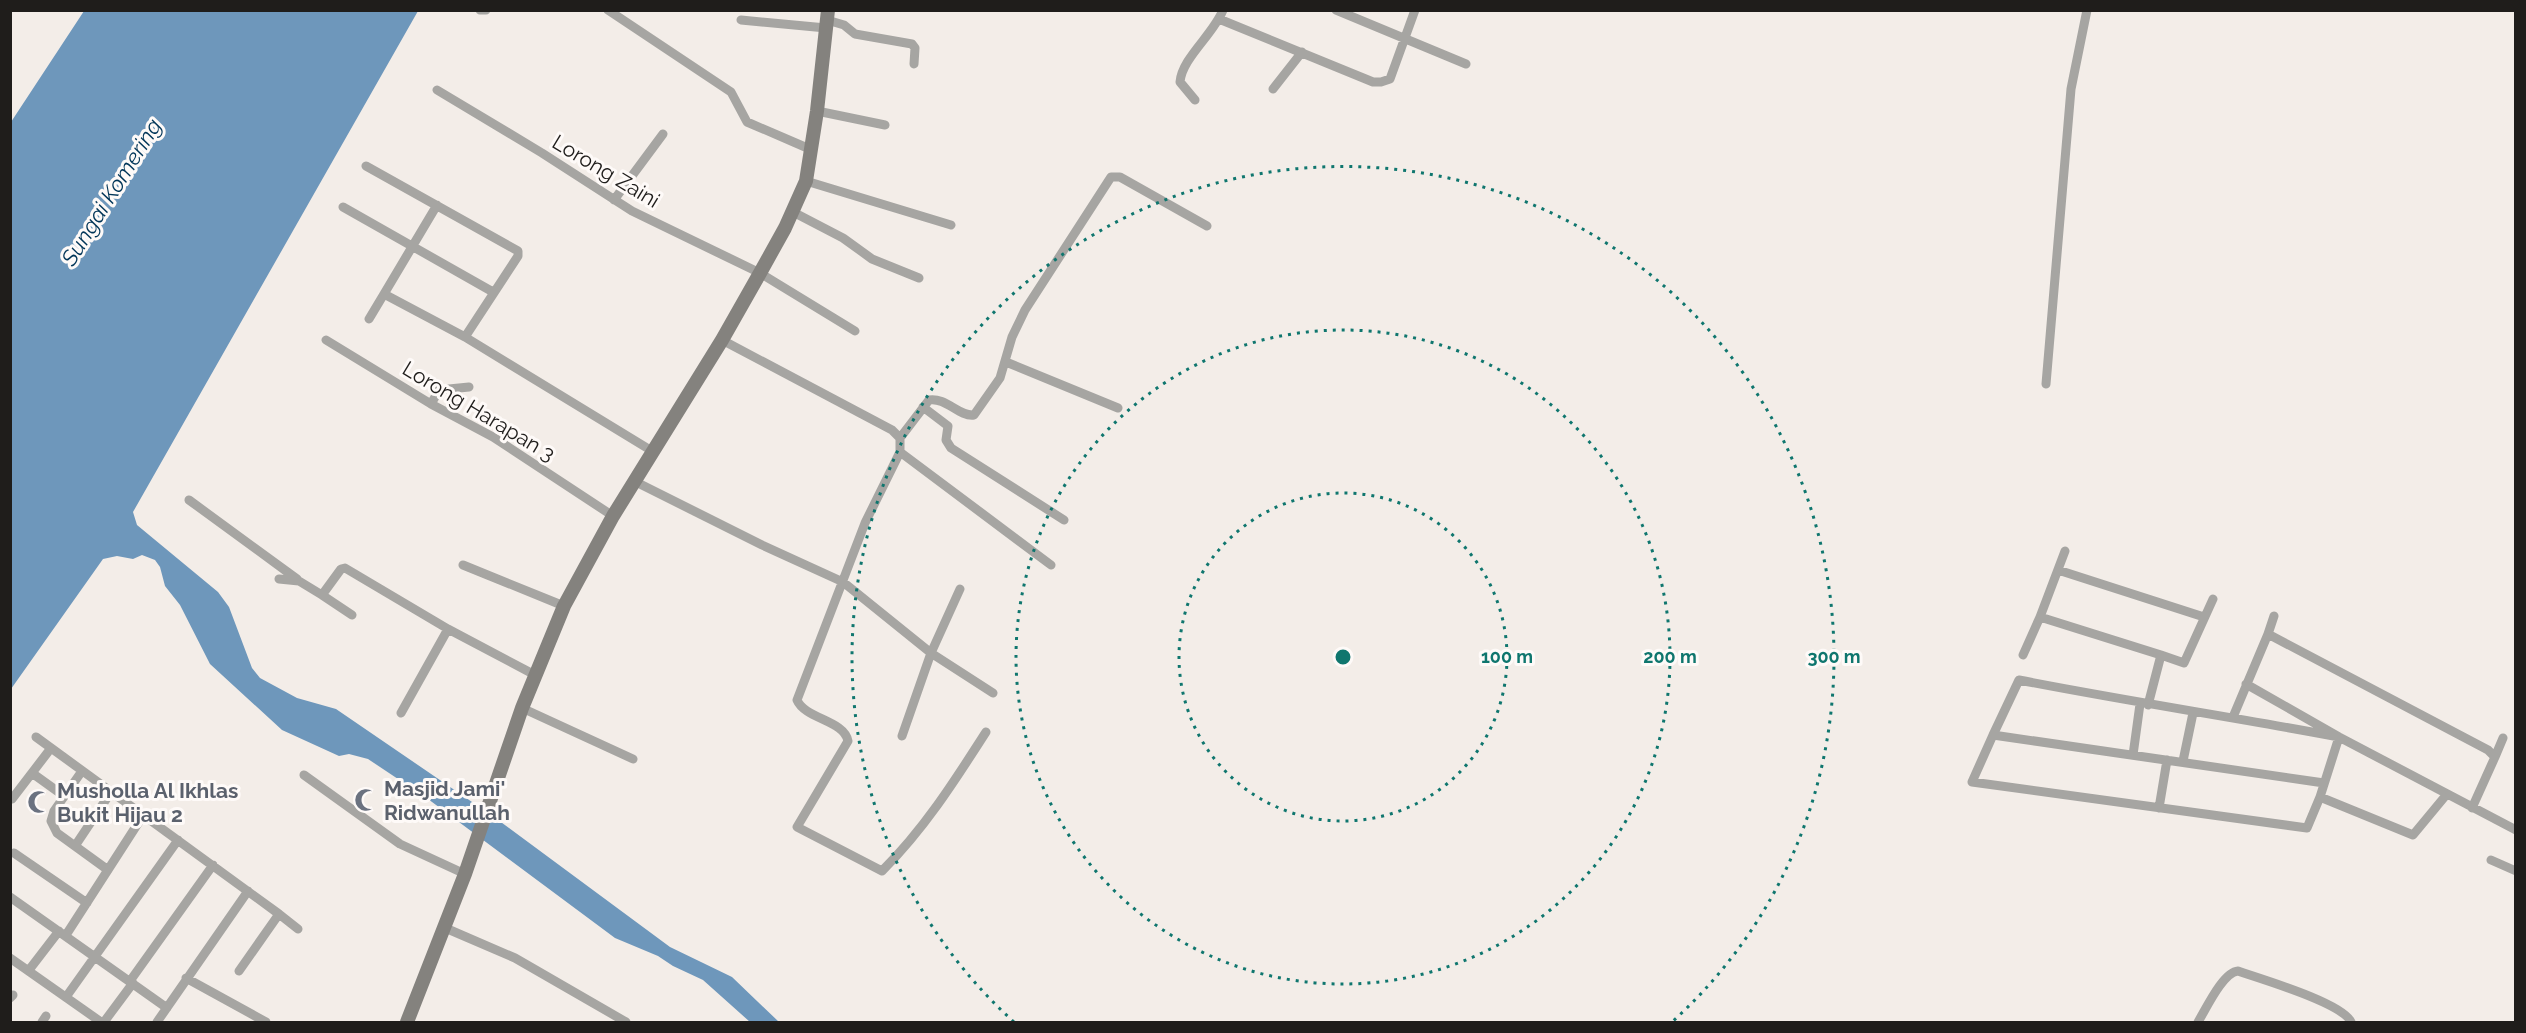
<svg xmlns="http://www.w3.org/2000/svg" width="2526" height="1033" font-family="Raleway,sans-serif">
<rect width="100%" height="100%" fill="#f3ede8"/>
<path fill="#6e97bb" d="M84,11h334l-285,501 4,13 81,67 11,15 23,61 8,10 37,20 39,11 158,108 176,130 62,30 47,45h-29l-47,-42 -30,-14 -15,-10 -43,-18 -187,-139 -60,-40 -19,-5 -10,2 -57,-26 -72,-66 -30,-59 -15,-19 -5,-19 -5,-7 -13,-5 -9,4 -16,-3 -14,3 -92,130v-567z"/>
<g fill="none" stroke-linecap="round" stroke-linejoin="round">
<path stroke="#a6a5a2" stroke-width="9" d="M480,10h6
M608,10l123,82 16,30 65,28
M1336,10l130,54
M1219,19l154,63h8l9,-3 25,-69
M741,20l85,8
M827,20l17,5 11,9 57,10 3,4 -1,16
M1273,89l29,-37
M437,90l105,63 90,58 128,62 95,58
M1195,100l-15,-18c2,-24 33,-47 43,-72
M817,111l68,14
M366,166l152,85v5l-53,81
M806,181l145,44
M614,200l49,-66
M437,205l-53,89 81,43 187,114
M343,207l150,85
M793,212l50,26 29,21 47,19
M369,319l15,-25
M326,340l105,64 62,33 120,79
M722,340l170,90 8,8v14l-35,71 -68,177c8,19 47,20 51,41l-51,86 85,44c42,-42 72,-89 104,-139
M1006,362l112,46
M2046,384l25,-295 16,-79
M431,404l8,-14 30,-3
M923,407l25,19 -2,14 5,8 113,72
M900,438l29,-38c17,-3 30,17 45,15l26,-37 12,-41 13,-27 86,-133h9l87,49
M900,452l151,113
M634,481l128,64 81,37 88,71 62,40
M189,500l108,79
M463,565l101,41
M2058,570l146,47
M279,579l20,2 23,14 19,-26 4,-1 103,61 87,46
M322,595l30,20
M2040,617l25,-66
M2268,634l6,-18
M2023,655l17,-38 121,38
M2246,684l93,53 177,93
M2148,705l13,-50 23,8 29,-64
M522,708l111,51
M401,713l47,-84
M2233,717l35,-83 220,116 7,7 -23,51
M1993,735l26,-55c107,21 214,37 320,57l-19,60 93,38 34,-41
M902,736l29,-83 29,-64
M36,737l243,177 -40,57
M2133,755l7,-51
M2495,757l8,-19
M2183,761l10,-48
M82,771l-28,40 -3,10 6,12 51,37
M32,773l32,23
M304,775l96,69 65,30
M2320,797l-13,31 -335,-46 21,-47 331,48
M12,799l36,-47
M2159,808l8,-48
M75,846l36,-54
M14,853l73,50
M2491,860l25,11
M10,897l157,111
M279,914l19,15
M443,927l72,31 111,64
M66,935l78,-121
M10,958l91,64
M29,970l30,-39
M186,978l80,44
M130,981l83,-116
M66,997l112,-157
M10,998l3,-3
M42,1022l4,-6
M104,1022l29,-39
M157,1022l91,-131
M2198,1022c8,-13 25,-50 40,-51 23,8 105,32 113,51"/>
<path stroke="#84827e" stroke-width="14" d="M407,1022l58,-148 57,-166 42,-102 49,-90 109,-176 38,-67 25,-45 21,-47 11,-70 11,-101"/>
</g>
<g fill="none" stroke="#0f766e" stroke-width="3" stroke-dasharray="3 6">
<circle cx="1343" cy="657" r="164"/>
<circle cx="1343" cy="657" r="327"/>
<path d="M1014 1022A491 491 0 1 1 1672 1022"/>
</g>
<defs>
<g id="mosque-bare" transform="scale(1.8)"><path d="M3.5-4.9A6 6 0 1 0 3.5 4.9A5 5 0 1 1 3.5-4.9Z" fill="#6b7280" stroke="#fefaf8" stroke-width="2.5" paint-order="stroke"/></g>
</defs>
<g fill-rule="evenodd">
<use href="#mosque-bare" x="366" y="800"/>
<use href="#mosque-bare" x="39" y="802"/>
</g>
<g text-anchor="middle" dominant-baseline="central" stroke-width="6" stroke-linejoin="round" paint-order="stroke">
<g font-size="21" fill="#1f1d1b" stroke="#fefaf8">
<text transform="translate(606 171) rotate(31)">Lorong Zaini</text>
<text transform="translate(479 411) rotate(31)">Lorong Harapan 3</text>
</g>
<g font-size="21" font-weight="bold" fill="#5b616d" stroke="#fefaf8" text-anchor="start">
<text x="384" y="788">Masjid Jami'<tspan x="384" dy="24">Ridwanullah</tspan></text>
<text x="57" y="790">Musholla Al Ikhlas<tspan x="57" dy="24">Bukit Hijau 2</tspan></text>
</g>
<g font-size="22" font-style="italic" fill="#003558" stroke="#fefaf8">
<text transform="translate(111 192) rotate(-58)">Sungai Komering</text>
</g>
</g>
<circle cx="1343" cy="657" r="9" fill="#0f766e" stroke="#fefaf8" stroke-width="3"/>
<g font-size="18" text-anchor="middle" font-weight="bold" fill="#0f766e" stroke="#fefaf8" stroke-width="6" stroke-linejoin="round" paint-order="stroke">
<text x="1507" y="663">100 m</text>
<text x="1670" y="663">200 m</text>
<text x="1834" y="663">300 m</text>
</g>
<rect width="2526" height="1033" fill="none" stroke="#1f1d1b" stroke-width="24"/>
</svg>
